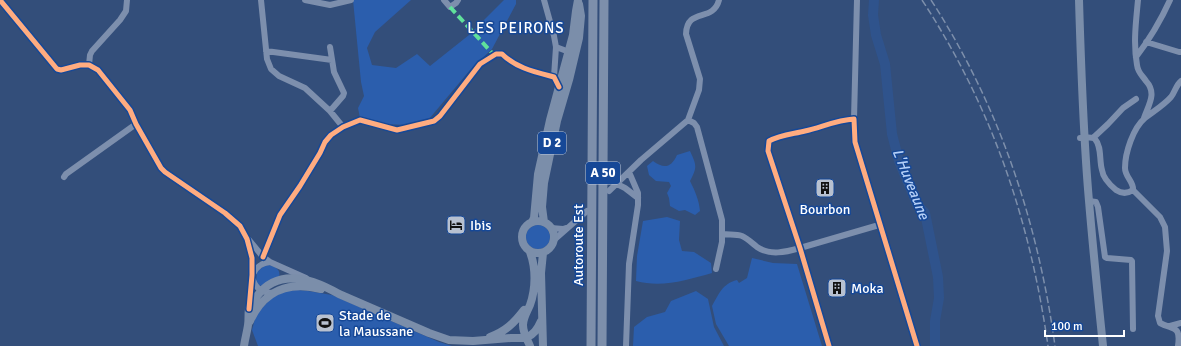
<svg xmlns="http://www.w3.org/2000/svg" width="1181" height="346" font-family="Signika,sans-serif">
<rect width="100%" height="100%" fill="#334e7a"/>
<path fill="#2b5ead" d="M353,0h58l-36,32 -8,16 5,17 24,3 21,-14 13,12 39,-31 35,-35h12v4l-24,45 -22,21 -41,49 -23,6 -22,-1 -24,-6 -2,-10 6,-12 -3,-14z
M690,151c7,15 7,16 0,30 5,10 9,19 10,30l-5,4 -10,-5 -6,1 -9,-5 -1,-8 -2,-5 4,-7 -2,-4 -13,-1 -7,-6 -2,-9 6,-5c11,8 18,7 24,-6z
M667,217l13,4 -1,19 3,11 12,1 17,11 1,10c-25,7 -50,15 -76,8l1,-25 6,-35z
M526 237a12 12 0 1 1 24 0a12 12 0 1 1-24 0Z
M752,258l21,5 24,1 25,82h-93l-13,-22 -4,-18c7,-12 10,-22 25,-26l2,3 8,-5z
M269,265c7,2 12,5 10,12l-18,9 -2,-1 -3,-3 1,-10 7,-6z
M297,290l11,1 24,4 107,47 13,4h8h-202l-6,-16 4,-15 15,-17 15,-7z
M696,291l12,8 6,28 10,19h-91l1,-19 13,-10 18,-5 6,-11z"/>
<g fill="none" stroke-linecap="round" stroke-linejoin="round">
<path stroke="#2f538c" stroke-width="10" d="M874,0l-1,15 3,20 9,29 7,70 7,27 18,43 8,9 13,64 1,21 -4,23v25"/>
<path stroke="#7d8fad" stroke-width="6" d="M0,0l57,69 4,1 19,-5h9l9,5 32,40 6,14 25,44 4,4 60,41 15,13 7,13 5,19v17l-3,33
M261,0l6,59 4,10 8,7 26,12 25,23 13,16
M305,0l25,5 21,-5
M444,0l6,7 6,-4 2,-3
M544,0l10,36 2,11 -2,30
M1138,0c-2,22 -5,43 -1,65 1,8 5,10 9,16 11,12 3,23 -2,37
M1146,42l33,10h2
M330,47l4,25 10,21 -1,3 -13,15
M556,47l16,6
M266,51l66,9
M1136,57c13,-17 25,-37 34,-57
M89,65l1,-10 2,-4 28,-31 6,-9 1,-11
M854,119l3,-119
M688,120l6,3 3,4 25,93v22l-6,27
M1080,138c4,0 12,-2 15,1 7,8 4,21 7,31 1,8 8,15 14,20 6,4 11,4 17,0
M1093,138l15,-14 15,-16 13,-9
M64,177l2,-3 70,-50
M617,184l8,4 13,10
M1133,190l27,27 5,10 2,24 -9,65 2,7c13,7 21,2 18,23
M1133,190c1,-8 -8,-13 -8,-22 0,-15 8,-40 20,-50 9,-7 19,-13 26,-21 4,-5 5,-12 10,-16
M609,191l32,-31 47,-40 11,-30 1,-11 -14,-45c1,-27 27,-11 33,-34
M1089,201l7,1 2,5 7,50 2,1 24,2 1,1 1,68
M551,228l12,1 6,-2
M723,234c5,1 13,0 19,2 5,2 10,7 15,11 13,9 29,5 43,1l79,-23
M249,240l14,17 7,5 36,16
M554,240l33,-29
M263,257l17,-42 20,-29 20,-33 5,-11 6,-7 12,-8 17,-7 37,10 37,-9 6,-5 40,-52 16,-10h6c14,14 33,18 52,23l5,10
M253,274c4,-8 9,-11 17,-12
M253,280c3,9 10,13 20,13
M1170,326l11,-3
M626,346l3,-82 9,-59v-12l-9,-21
M829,346l-29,-98 -32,-97 1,-10c11,-6 24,-7 36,-10 17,-4 32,-11 49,-12l1,23 62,204"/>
<path stroke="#7b8eaa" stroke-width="8" d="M1079,0c2,67 4,134 10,201 4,48 9,97 14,145
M522 237a16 16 0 1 1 32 0a16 16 0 1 1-32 0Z
M532,222l2,-4 4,-44 12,-54 23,-85 3,-24 2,-11
M544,222l-2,-15 2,-24 13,-62 12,-41 10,-42 2,-22 -2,-12
M543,253l-2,20 2,73
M250,321c14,-31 39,-40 71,-32
M490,337c16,-6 24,-14 34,-27
M526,338c8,-4 11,-8 15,-17
M244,346c1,-7 3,-14 4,-21 1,-5 0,-11 1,-16 2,-4 6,-10 8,-13 22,-29 56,-17 82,-2l90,39 20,7 24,1 38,-3h15
M530,346c-3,-7 -7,-13 -7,-21 0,-7 4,-13 7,-20 6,-17 6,-37 0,-53"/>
<path stroke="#7d8fab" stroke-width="9" d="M591,346l2,-346
M602,346l2,-346"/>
<path stroke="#7d8fab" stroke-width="1.5" stroke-dasharray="7 3" stroke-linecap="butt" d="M922,0c70,107 108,220 126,346
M931,0c68,105 107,222 124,346"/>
<path stroke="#60e19b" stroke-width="4" stroke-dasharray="8 4" stroke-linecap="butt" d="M450,7l44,48"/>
<g stroke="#164897" stroke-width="8">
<path id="cycleway" d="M0,0l57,69 4,1 19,-5h9l9,5 32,40 6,14 25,44 4,4 60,41 15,13 7,13 5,19v17l-3,34
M263,257l17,-42 20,-29 20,-33 5,-11 6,-7 12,-8 17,-7 37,10 37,-9 6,-5 40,-52 16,-10h6c14,14 33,18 52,23l5,10
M829,346l-29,-98 -32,-97 1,-10c11,-6 24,-7 36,-10 17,-4 32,-11 49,-12l1,23 62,204"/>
</g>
<use href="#cycleway" stroke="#ffac80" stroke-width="5"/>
</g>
<defs>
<g id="building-square" transform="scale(1)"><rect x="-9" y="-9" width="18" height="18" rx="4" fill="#b8c1d0" stroke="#164897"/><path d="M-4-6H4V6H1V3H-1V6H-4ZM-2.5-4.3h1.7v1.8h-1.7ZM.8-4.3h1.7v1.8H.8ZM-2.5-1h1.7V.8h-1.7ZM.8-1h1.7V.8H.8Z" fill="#111"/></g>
<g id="hotel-square" transform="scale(1)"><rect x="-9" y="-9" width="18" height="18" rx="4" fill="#b8c1d0" stroke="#164897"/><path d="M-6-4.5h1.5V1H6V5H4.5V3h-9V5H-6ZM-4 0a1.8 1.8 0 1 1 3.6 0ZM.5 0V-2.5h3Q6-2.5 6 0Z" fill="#111"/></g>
<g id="stadium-square" transform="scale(1)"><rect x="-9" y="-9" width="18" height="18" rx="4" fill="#b8c1d0" stroke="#164897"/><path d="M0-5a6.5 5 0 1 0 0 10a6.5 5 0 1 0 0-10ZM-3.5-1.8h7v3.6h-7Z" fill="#111"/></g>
</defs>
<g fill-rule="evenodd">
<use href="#building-square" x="825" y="188"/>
<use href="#hotel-square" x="456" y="225"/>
<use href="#building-square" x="837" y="288"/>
<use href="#stadium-square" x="325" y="323"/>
</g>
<g text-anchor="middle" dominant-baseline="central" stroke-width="3" stroke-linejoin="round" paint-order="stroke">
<g fill="#164897" stroke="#b9c8e0" stroke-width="1">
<rect x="538" y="132" width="28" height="22" rx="3"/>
<rect x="586" y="162" width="34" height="22" rx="3"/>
</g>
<g font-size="13" font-weight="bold" fill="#fff">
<text x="552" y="143">D 2</text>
<text x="603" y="173">A 50</text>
</g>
<g font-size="14" fill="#fff" stroke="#164897" text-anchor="start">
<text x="825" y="209" text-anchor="middle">Bourbon</text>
<text x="470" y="225">Ibis</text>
<text x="851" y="288">Moka</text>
<text x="339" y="315">Stade de<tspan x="339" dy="16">la Maussane</tspan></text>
</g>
<g font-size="14" fill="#fff" stroke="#164897">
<text transform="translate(578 245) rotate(-90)">Autoroute Est</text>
</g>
<g font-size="15" letter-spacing="1" fill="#fff" stroke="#164897">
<text x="516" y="28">LES PEIRONS</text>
</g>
<g font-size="15" font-style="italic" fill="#b5d0f8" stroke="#164897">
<text transform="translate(911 184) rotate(68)">L'Huveaune</text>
</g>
</g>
<path d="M1045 330v6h79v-6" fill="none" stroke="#ffffff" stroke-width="2"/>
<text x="1051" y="330" font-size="12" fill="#ffffff" stroke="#164897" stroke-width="3" paint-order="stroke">100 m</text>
</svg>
